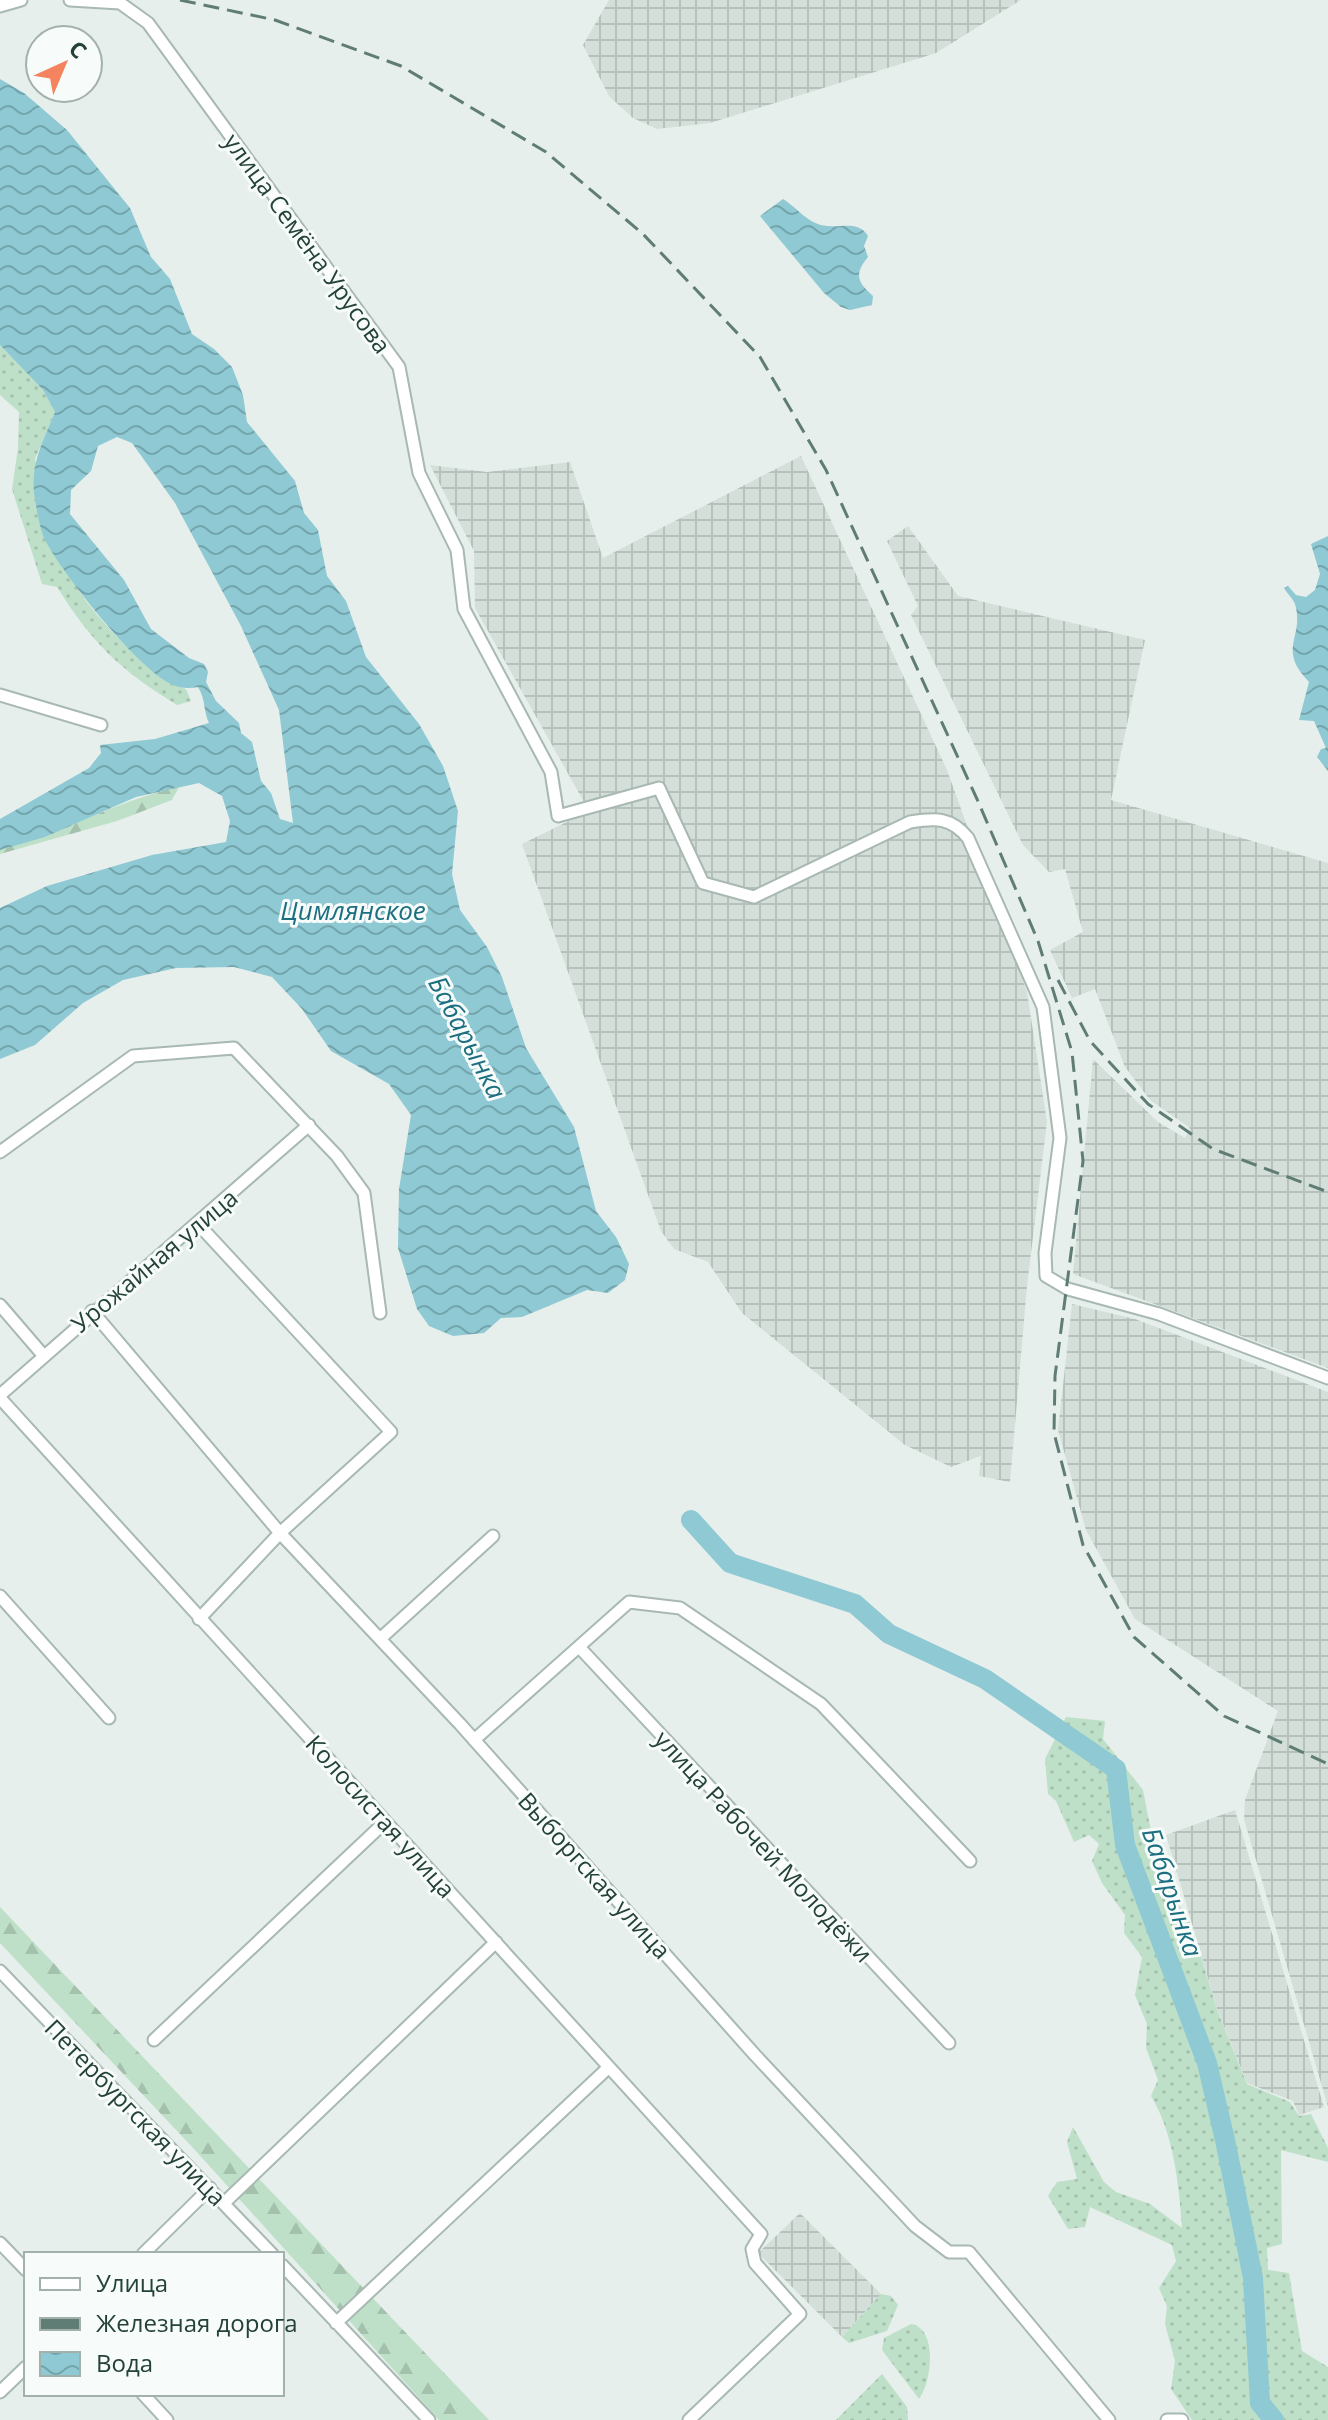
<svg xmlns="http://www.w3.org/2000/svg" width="1328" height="2420" font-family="'Open Sans',sans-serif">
<defs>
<pattern id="industrial-grid" width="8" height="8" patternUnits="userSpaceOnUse" patternTransform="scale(2)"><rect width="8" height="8" fill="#d4dfda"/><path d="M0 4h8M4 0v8" fill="none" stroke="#b6c1bc"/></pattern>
<pattern id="grass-dots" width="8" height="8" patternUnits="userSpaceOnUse" patternTransform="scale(2)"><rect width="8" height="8" fill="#bfe0c8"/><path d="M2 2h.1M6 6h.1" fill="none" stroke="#a4c1ad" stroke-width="1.8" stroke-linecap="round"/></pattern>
<pattern id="forest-firs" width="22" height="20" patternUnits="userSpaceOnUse" patternTransform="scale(2)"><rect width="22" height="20" fill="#bfe0c8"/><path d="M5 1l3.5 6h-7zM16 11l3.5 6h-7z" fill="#a4c1ad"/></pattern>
<pattern id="water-waves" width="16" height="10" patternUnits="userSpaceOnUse" patternTransform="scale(2)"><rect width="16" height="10" fill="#8ec9d4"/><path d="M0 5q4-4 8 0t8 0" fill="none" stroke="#74a5ad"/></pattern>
</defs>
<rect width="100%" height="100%" fill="#e6efeb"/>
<path fill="url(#industrial-grid)" d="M609,0h412l-85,53 -226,70 -53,6 -24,-11 -24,-22 -26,-51z
M801,456l146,314 80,222 20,130 -20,164 -17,196 -31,-6 2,-20 -30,11 -46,-22 -163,-132 -34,-51 -34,-13 -13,-18 -139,-387 67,-33 -114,-203 -1,-57 -44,-86 57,7 83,-10 33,96z
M908,526l50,70 187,44 -34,160 217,63v505l-255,-94 20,-215 65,63 27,16 5,-10 -40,-28 -25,-33 -30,-78 -23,9 -22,-48 33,-18 -18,-63 -16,3 -26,-27 -112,-230 7,-9 -31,-65z
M1072,1304l63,15 193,73v715l-84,-288 1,-19 33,-89 -143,-92 -49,-89 -28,-100z
M1235,1810l89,297 -25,8 -6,-14 -46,-18 -30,-74 -51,-174z
M800,2213l81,81 -39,43 -84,-84z"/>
<path fill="url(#grass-dots)" d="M0,345l43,45 12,22 -20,47c11,34 24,95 40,125 17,31 78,94 111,105l5,12 -14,4c-58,-36 -84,-61 -120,-118l-15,-3 -30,-95 6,-41 1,-36 -19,-17z
M1066,1717l39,4 -2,18 40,51 16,83 33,53 25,84 30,74 43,18 9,14 12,-2 17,34v14l-47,-12 1,94 -15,4 1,22 21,3 13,78 26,16v53h-136l-21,-31 4,-28 -10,-37 2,-18 -8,-18 17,-27 -4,-16 -82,-38 -5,20 -17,2 -20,-33 9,-14 20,-3 -10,-37 6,-15 31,55 12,10 34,12 32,24c-3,-43 -8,-94 -31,-132l7,-16 -12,-32 1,-24 -12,-29 7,-38 -18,-24 1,-18 -23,-32 -10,-22 7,-17 -10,-9 -15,7 -18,-41 -8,-7 -3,-35z
M881,2294l10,2 7,9 -11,26 -38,12 -7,-6z
M911,2324c27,4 21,58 8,75l-37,-49 2,-12z
M882,2374l25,33 1,13h-72z"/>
<path fill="url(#forest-firs)" d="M179,787l-7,13 -55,21 -117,33v-4c61,-17 116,-49 179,-63z
M0,1907l489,513h-50l-245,-271 -194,-206z"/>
<path fill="url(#water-waves)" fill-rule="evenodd" d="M0,79l24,14 43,37 63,78 21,49 19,22 22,55 22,15 18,18 11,28 4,27 48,59 9,32 14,17 9,46 19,25 20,56 53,67 24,42 15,45 -6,63 8,36 27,37 15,30 24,71 48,79 22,84 20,26 13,27 -4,16 -17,13 -21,-3 -65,27 -21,1 -17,15 -31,3 -24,-10 -12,-17 -19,-61 1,-59 12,-74 -22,-31 -58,-33 -29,-42 -30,-32 -38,-10 -58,1 -53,12 -40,23 -48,42 -35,14v-151l47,-22 105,-31 74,-13 4,-21 -8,-25 -23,-13 -63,14 -91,40 -45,13v-31l89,-51 12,-15 -1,-8 55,-6 54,-16c-6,-13 -3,-23 -11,-36 -11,2 -20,1 -29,-4 -35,-19 -105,-107 -124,-143 -5,-11 -8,-28 -10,-41 -6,-33 8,-58 20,-87l-12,-22 -43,-45zM117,437l15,6 43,60 66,123 38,84 14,113 -13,-4 -9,-26 -10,-12 -9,-39 -11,-9 -2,-10 -23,-22 -10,-19 2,-10 -4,-8 -15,-6 -38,-29 -27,-49 -54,-66 1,-24 20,-19 7,-25z
M783,199c15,9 24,25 44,27 16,2 31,-6 41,10l-4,10 4,11c-14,17 -11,25 5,39l-1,9 -22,5 -9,-3 -17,-14 -64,-77z
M1328,536v235l-11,-14 4,-8 5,-1 -12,-27 -15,-1 10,-38c-33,-34 -4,-44 -14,-78 -2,-5 -8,-11 -11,-16l4,-2 8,9 10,2 9,-7 5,-16 -9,-30z"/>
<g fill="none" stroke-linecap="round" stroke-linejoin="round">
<path stroke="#8ec9d4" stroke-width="20" d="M691,1520l39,43 125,41 34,30 96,45 131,90 9,76 82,218 18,77 28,138 7,125 14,17"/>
<g stroke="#a8b8b2" stroke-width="15">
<path id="minor" d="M70,0l50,3 28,20 251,344 20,106 38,77 7,59 87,163 7,44 101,-28 44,95 51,14 156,-75c26,-4 41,-5 58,16l75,169 17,131 -15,115 1,23 22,13 91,25 169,64
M0,6l21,-6
M0,695l101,30
M0,1152l133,-96 101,-8 103,108 27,37 16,120
M199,1225l192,207 -111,101 -81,86
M0,1305l43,50
M92,1311l188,222 180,191 295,331 160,171 34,26h20l140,168
M0,1395l309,-270
M0,1398l761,836 -9,15 3,14 45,51 -111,106
M0,1596l109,122
M381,1638l112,-102
M580,1648l369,395
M474,1740l155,-138 51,6 141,96 149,157
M0,1971l272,283
M154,2040l231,-218
M224,2203l272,-261
M0,2243l26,27
M143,2254l67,-66
M282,2265l147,155
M336,2323l273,-256
M0,2392l26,-25
M143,2394l24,26
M1167,2420h15"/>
</g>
<use href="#minor" stroke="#fff" stroke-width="11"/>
<path stroke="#5f7d75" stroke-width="3" stroke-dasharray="16 8" stroke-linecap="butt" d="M180,0l95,20 126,46 145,86 97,82 117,123 66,113 151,329 61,142 34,111 11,109 -28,215 -1,57 29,112 51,92 90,79 104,48
M1058,980l32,61 58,63 65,45 115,43"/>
</g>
<g text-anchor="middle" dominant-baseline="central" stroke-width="6" stroke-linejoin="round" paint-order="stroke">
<g font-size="24" fill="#24423a" stroke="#f7fbf9">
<text transform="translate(308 243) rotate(54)">улица Семёна Урусова</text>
<text transform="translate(154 1260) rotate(-40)">Урожайная улица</text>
<text transform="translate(381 1816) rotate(48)">Колосистая улица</text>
<text transform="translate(764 1846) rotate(47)">улица Рабочей Молодёжи</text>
<text transform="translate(595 1875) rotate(48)">Выборгская улица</text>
<text transform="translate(136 2112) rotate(46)">Петербургская улица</text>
</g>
<g font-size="26" font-style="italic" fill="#1c6f80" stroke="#f7fbf9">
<text x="353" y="910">Цимлянское</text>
<text transform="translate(468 1037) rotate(62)">Бабарынка</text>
<text transform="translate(1173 1892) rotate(71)">Бабарынка</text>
</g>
</g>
<rect x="24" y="2252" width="260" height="144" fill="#f7fbf9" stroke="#a3b1ad" stroke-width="2"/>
<rect x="40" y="2278" width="40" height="12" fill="#ffffff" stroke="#a3b1ad" stroke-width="2"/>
<text x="96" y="2292" font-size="24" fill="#24423a">Улица</text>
<rect x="40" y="2318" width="40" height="12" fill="#5f7d75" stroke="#a3b1ad" stroke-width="2"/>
<text x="96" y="2332" font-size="24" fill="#24423a">Железная дорога</text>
<rect x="40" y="2352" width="40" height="24" fill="url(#water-waves)" stroke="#a3b1ad" stroke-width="2"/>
<text x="96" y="2372" font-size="24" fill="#24423a">Вода</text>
<g transform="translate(64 64) rotate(44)"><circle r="38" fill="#f7fbf9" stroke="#a3b1ad" stroke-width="2"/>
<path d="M0-6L14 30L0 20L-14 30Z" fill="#f4845f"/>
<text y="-12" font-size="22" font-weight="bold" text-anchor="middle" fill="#24423a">С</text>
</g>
</svg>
